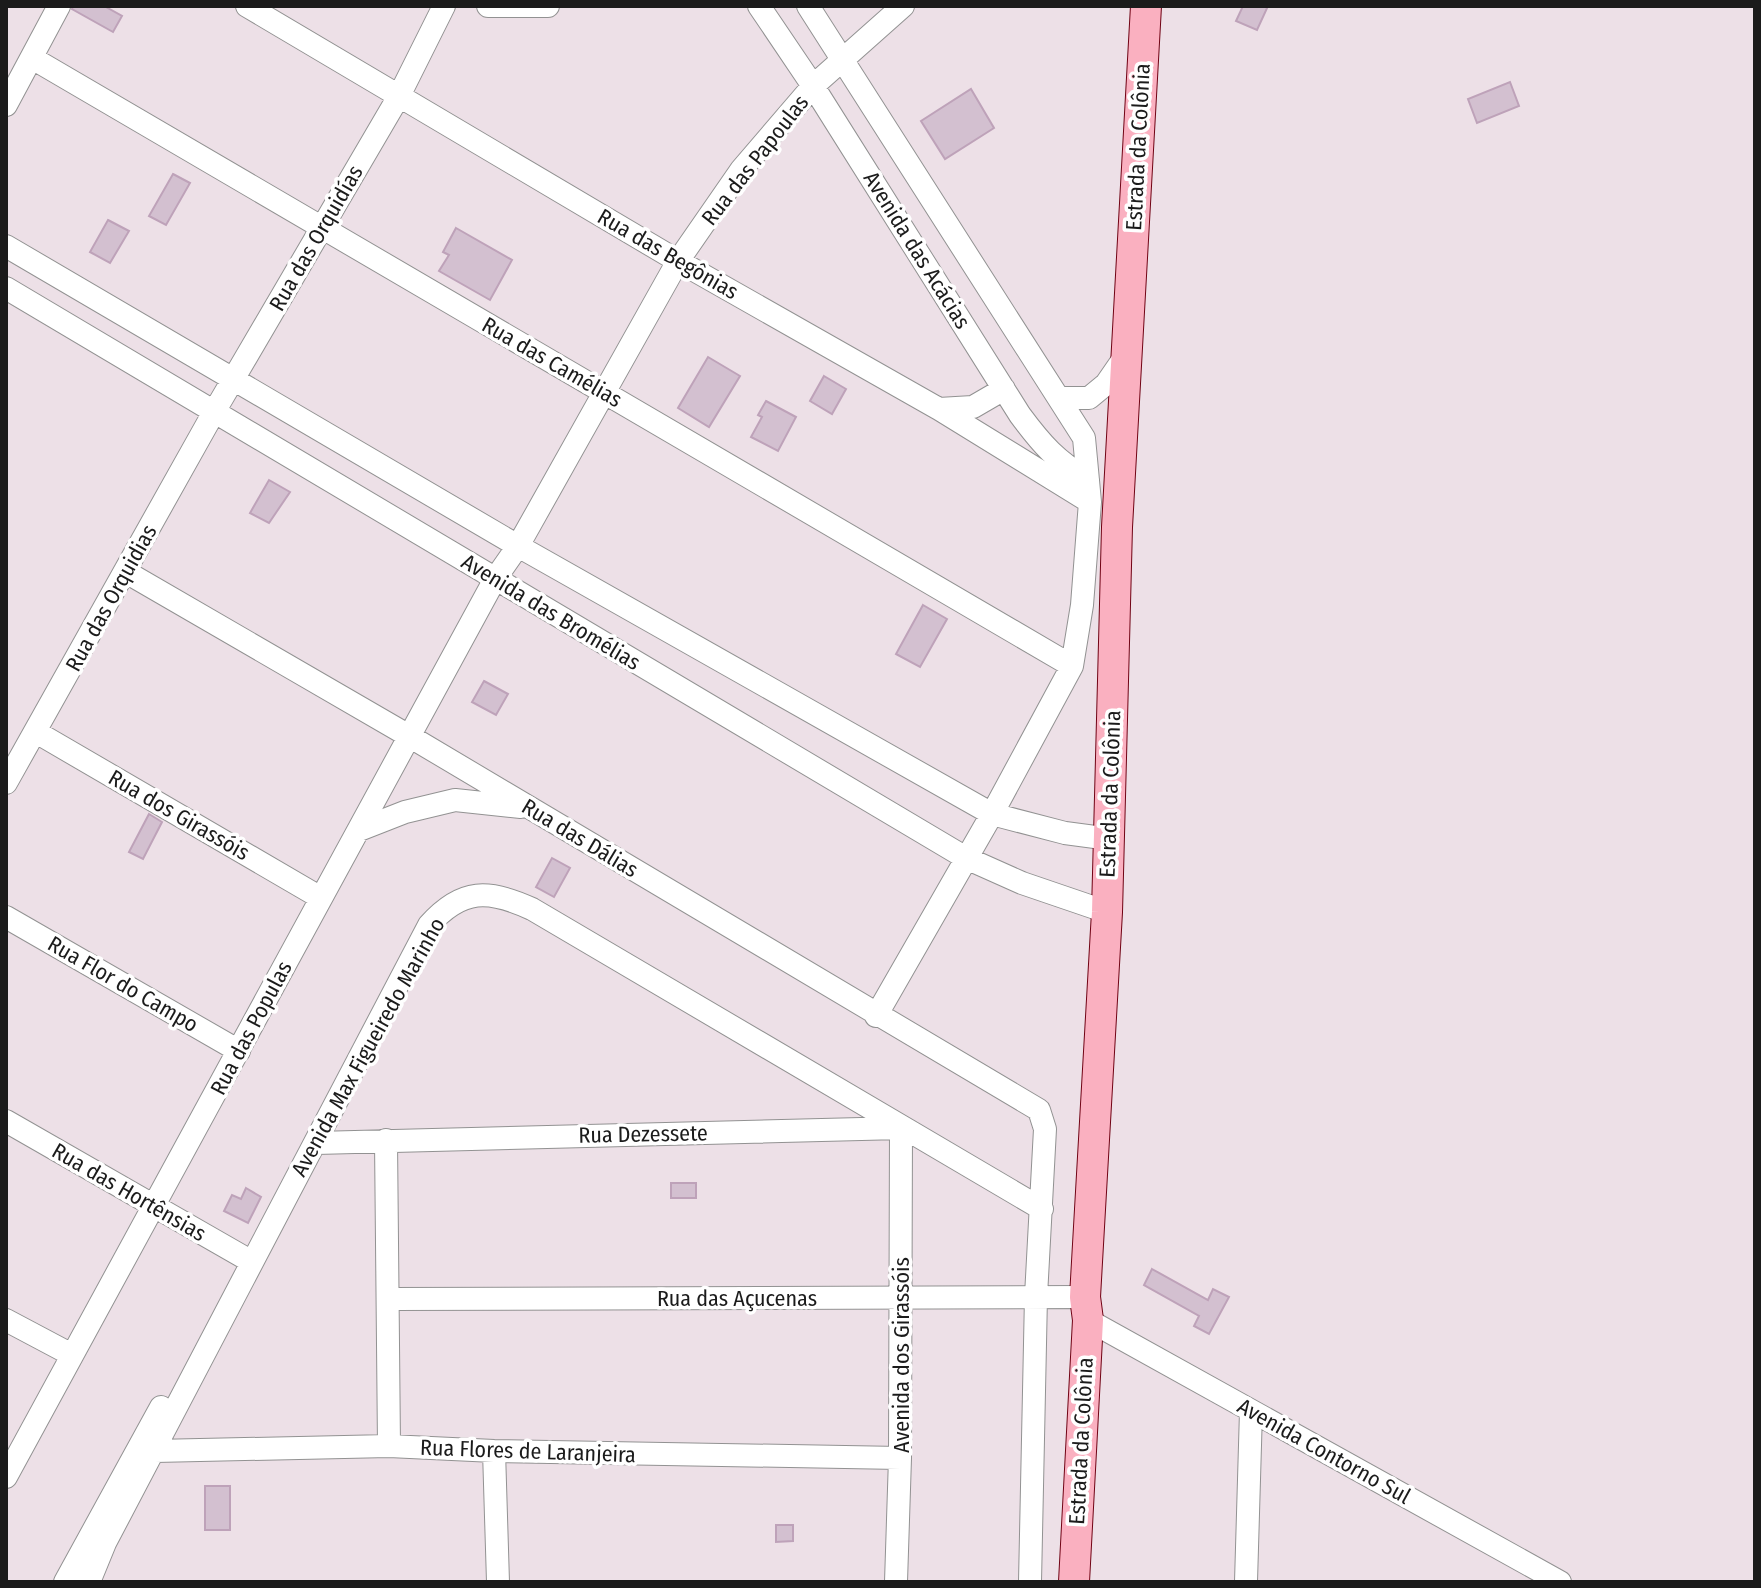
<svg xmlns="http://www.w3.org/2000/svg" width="1761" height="1588" font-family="'Fira Sans Condensed',sans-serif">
<rect width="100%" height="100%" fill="#ede0e7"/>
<path fill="#d3c0d0" stroke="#bea2b9" stroke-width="2" d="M73,6h31l18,10 -9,16 -41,-23z
M1243,6h25l-11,24 -21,-9z
M1510,82l9,24 -42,17 -9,-24z
M971,89l23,39 -49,31 -24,-38z
M173,174l17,9 -24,42 -17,-9z
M108,220l21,11 -19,32 -20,-11z
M456,228l56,32 -22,40 -51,-29 10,-16 -6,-3z
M708,357l32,19 -31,51 -31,-19z
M824,376l22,13 -14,25 -22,-13z
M766,401l30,16 -18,34 -27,-14 11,-20 -4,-2z
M269,480l21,12 -21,31 -19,-10z
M923,605l24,14 -27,48 -24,-13z
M484,681l24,13 -12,21 -24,-13z
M149,814l13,8 -19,37 -14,-7z
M552,858l18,10 -16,29 -18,-10z
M671,1183h25v15h-25z
M246,1188l15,9 -13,26 -24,-12 8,-16 9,4z
M1152,1269l56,31 5,-11 16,8 -20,37 -15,-8 5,-10 -55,-31z
M205,1486h25v44h-25z
M776,1525h17v16l-17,1z"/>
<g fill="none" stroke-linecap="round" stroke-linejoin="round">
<g stroke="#929292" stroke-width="24">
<path id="minor" d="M247,6l431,255 261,148 151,93
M488,6h60
M759,6l54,80 207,329c23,31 36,45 68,65
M808,6l276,432 6,64 -8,103 -10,61 -80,148 -116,202
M32,58l1040,608
M6,105l53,-99
M6,246l512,300 474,268 73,19 45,6
M6,288l960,570 56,25 85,29
M1059,398h30l17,-14 20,-29
M939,409l34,-2 31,-18
M126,572l283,164 630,374 6,19 -9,167 -6,286
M36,732l285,166
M6,783l208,-371 185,-316 45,-90
M359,830l46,-18 50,-12 66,7
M6,917l233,134
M6,1121l246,141
M386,1140l3,306
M316,1143l585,-15 -1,330 -4,124
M389,1299l696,-2
M6,1320l66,35
M1088,1320l472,262
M155,1451l234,-5 105,5 406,7
M494,1451l4,131
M6,1477l489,-898 23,-33 160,-285 63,-91 72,-84 90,-80
M65,1582l96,-175
M89,1582l16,-39 324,-618c33,-37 60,-36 103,-16l510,300
M1246,1582l5,-171"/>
</g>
<g stroke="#700314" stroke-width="32">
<path id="secondary" d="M1074,1582l14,-262 -3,-23 22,-385 10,-385 29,-521"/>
</g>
<use href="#minor" stroke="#fff" stroke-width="22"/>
<use href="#secondary" stroke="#fab0c0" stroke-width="30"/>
</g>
<g text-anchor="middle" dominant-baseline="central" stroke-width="7" stroke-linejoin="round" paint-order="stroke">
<g font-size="22" fill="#1b1b1b" stroke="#fff">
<text transform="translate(1138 147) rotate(-87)">Estrada da Colônia</text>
<text transform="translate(755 160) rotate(-52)">Rua das Papoulas</text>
<text transform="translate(316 238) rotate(-60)">Rua das Orquidías</text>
<text transform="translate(917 250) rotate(58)">Avenida das Acácias</text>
<text transform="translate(668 254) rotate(30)">Rua das Begônias</text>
<text transform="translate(552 362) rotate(30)">Rua das Camélias</text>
<text transform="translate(111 598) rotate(-61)">Rua das Orquidias</text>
<text transform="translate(551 612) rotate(31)">Avenida das Bromélias</text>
<text transform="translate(1110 794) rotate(-88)">Estrada da Colônia</text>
<text transform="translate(179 815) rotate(30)">Rua dos Girassóis</text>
<text transform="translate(580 838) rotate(31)">Rua das Dálias</text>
<text transform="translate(123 984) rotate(30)">Rua Flor do Campo</text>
<text transform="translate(251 1028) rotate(-62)">Rua das Populas</text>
<text transform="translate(368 1047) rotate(-61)">Avenida Max Figueiredo Marinho</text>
<text transform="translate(643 1134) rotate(-1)">Rua Dezessete</text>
<text transform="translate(129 1192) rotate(30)">Rua das Hortênsias</text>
<text x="737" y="1298">Rua das Açucenas</text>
<text transform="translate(901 1355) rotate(-90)">Avenida dos Girassóis</text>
<text transform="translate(1081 1441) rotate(-87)">Estrada da Colônia</text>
<text transform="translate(528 1451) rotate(2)">Rua Flores de Laranjeira</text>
<text transform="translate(1324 1451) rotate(29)">Avenida Contorno Sul</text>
</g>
</g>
<rect width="1761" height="1588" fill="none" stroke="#1b1b1b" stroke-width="16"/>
</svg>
